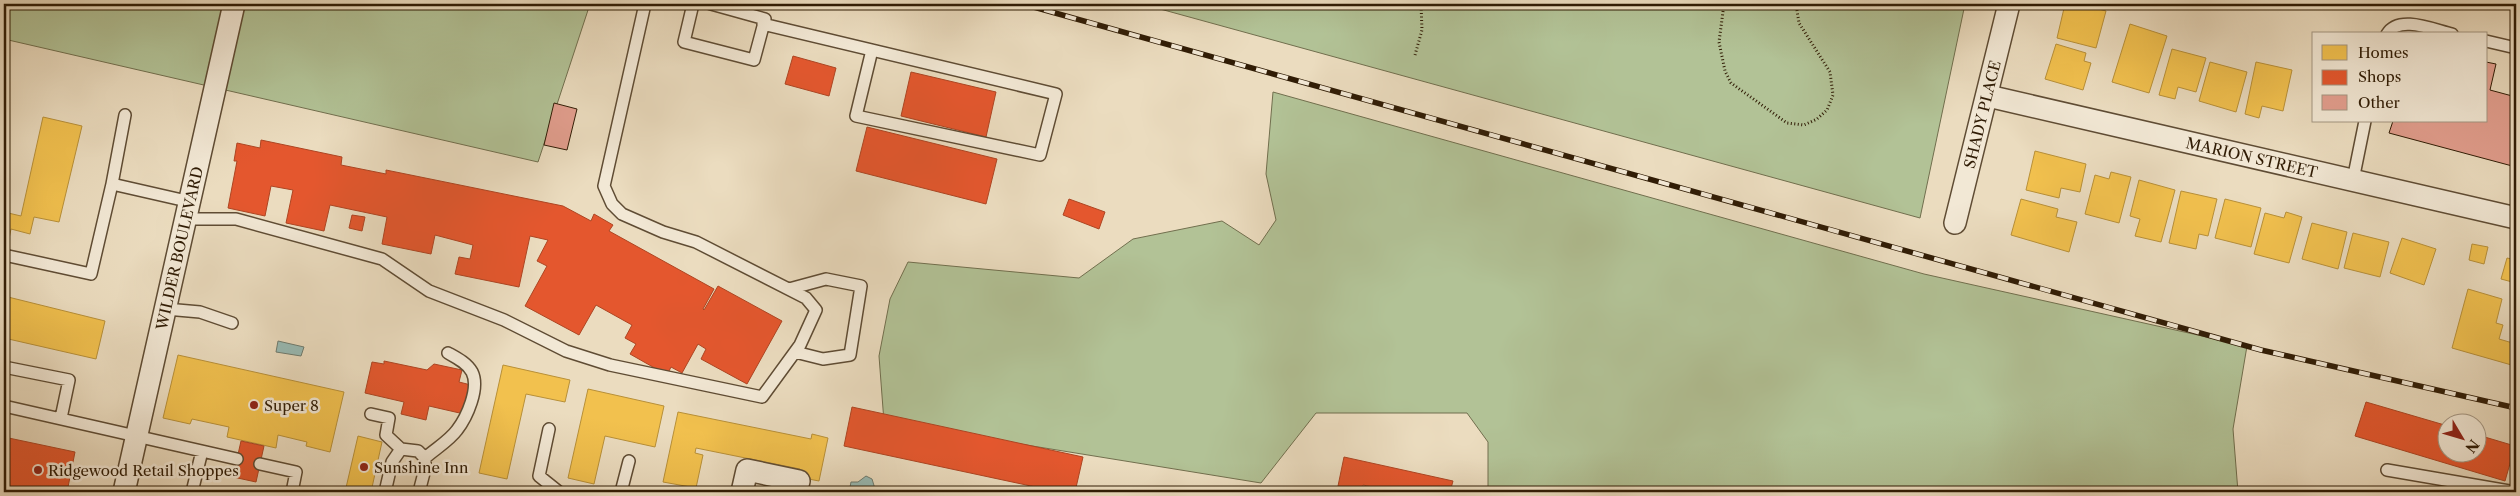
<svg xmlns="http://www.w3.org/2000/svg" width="2520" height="496" font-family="'Libre Caslon Text',serif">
<rect width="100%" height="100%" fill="#ebdcbf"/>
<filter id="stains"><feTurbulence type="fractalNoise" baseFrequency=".004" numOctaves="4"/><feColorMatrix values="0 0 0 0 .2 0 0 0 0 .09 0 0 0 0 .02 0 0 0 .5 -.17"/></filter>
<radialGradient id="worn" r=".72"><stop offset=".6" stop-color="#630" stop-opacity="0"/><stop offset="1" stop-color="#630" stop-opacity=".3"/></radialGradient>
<path fill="#b2c296" stroke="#716f4e" d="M4,4h586l-52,158 -534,-123z
M1142,4h823l-45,214z
M1273,92l651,182 323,72 -14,83 5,63h-750v-50l-21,-29h-151l-55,70 -377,-61 -5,-66 11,-57 18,-37 171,16 54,-39 89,-18 37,24 17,-25 -10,-46z"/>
<path fill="#98bbb5" stroke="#6e7b6f" d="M278,341l26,6 -3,9 -25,-4z
M866,476l6,3 4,13h-27l2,-10h7z"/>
<path fill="#f2c14e" stroke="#b89038" d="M2065,4h14l27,7 -10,37 -39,-10z
M2130,24l37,12 -18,57 -37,-11z
M2056,44l30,9 -2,8 7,2 -8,27 -38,-11z
M2172,49l34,9 -10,34 -18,-5 -3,12 -16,-4z
M2210,62l37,10 -11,40 -37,-11z
M2256,62l36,8 -9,41 -21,-5 -3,12 -14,-4z
M43,117l39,9 -23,96 -25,-5 -4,17 -19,-5 -4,20h-3v-37l17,4z
M2035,151l51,13 -6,28 -19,-4 -2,10 -33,-8z
M2111,172l20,5 -12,46 -34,-9 10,-39 14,4z
M2139,180l36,10 -14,52 -26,-6 5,-17 -10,-3z
M2181,191l36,8 -9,37 -9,-2 -3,15 -27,-6z
M2021,199l37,10 -2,8 21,5 -8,30 -58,-17z
M2225,199l36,9 -10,39 -36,-9z
M2286,212l16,5 -13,46 -35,-9 11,-41 19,5z
M2312,223l35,9 -9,37 -36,-10z
M2353,233l36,9 -9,35 -36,-9z
M2402,238l34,11 -12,36 -34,-12z
M2472,244l16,3 -4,17 -15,-4z
M2507,258l9,2v23l-15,-4z
M2468,289l34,10 -6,24 7,2 -4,14 17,5 -1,22 -63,-18z
M4,296l101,25 -9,38 -92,-21z
M178,355l166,37 -14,60 -24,-6 1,-4 -29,-7 -2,13 -49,-11 2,-10 -37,-8 -2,5 -27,-6z
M503,365l67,15 -5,22 -39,-8 -19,85 -28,-6z
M588,389l76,17 -9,41 -50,-11 -11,48 -26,-6z
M678,412l133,27 1,-5 16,4 -9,43 -21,-4 2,-8 -104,-21 -1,5 8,2 -7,33 -33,-6z
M358,436l24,6 -11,50h-26z"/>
<path fill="#e4572e" stroke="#ae4522" d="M793,56l43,12 -7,28 -44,-12z
M911,72l85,20 -10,45 -85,-21z
M867,127l130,32 -11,45 -130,-33z
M261,140l81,17 -1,8 45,9v-4l177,36 28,15 3,-7 19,11 -4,6 105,58 -11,20 1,1 14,-24 64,35 -35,63 -46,-25 5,-10 -8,-5 -16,29 -11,-6 -4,8 -37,-21 6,-10 -11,-6 7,-13 -36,-20 -17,30 -54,-29 22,-40 -10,-5 11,-21 -18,-4 -11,51 -64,-13 4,-17 11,2 3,-14 -38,-10 -4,19 -49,-10 5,-27 -57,-12 -6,26 -38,-8 7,-33 -22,-4 -6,30 -37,-8 9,-47h-3l3,-18 23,5z
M1069,199l36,13 -6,17 -36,-14z
M352,215l13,2 -3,14 -13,-3z
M384,361l43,9 7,-6 28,6 -3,12 12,3 -7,29 -35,-8 -3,14 -25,-6 3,-12 -39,-9 7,-31 12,2z
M2366,402l82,24v28h30v-19l37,11 -10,35 -150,-45z
M852,407l231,50 -8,35h-16l-215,-46z
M4,437l71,15 -8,40h-43l-20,-4z
M241,441l23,5 -8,36 -23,-5z
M1344,457l109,24 -3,11h-54l-33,-7 -1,6 -24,-5z"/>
<path fill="#e29e8e" stroke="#301c05" d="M2486,62l10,2 -6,26 26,7v70l-127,-34 4,-12h93z
M554,103l23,6 -10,41 -23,-5z"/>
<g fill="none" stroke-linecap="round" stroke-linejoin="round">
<g stroke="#5f4c34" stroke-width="14">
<path id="service" d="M693,4l-9,38 70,18 11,-41 -54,-15
M763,24l293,70 -16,61 -184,-39 16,-66
M2387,34c12,-20 47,-4 65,0
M2486,41l30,7
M2353,180l12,-59
M112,184l13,-69
M187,219h49l146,40 47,32 75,29 62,31 44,14 152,32 38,-52 16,-35 -10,-12 -110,-56 -33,-10 -41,-18 -10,-10 -8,-18 41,-182
M4,255l87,19 21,-90 79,18
M789,289l37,-10 35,7 -11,69 -27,4 -28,-7
M166,309l34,3 32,11
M4,367l65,13 -8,38
M4,406l233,53
M371,414l18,4 -3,17 15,14
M549,429l-10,47 20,16
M425,458c10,-9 24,-17 32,-28 10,-13 23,-42 15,-58 -5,-9 -15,-14 -24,-19
M260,464l36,8 -4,20
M2387,470l128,22
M192,492l10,-41
M385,492l7,-30 9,-13 17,2 7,7v11l-6,23
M621,492l8,-31"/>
</g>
<g stroke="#5f4c34" stroke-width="24">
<g id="minor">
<path id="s1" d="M1988,96l528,122"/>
<path id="s2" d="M1955,223l54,-219"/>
<path id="s3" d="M124,492l110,-488"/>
<path d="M742,492l5,-22 52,11 -3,11"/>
</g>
</g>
<path stroke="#301c05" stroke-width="3" stroke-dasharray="1 2.5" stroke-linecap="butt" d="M1724,4l-5,38 6,29 6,12 56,40 17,2 13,-6 10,-9 6,-15 -3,-23 -31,-49 -3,-19
M1415,55l7,-25 -1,-26"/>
<use href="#service" stroke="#f2e8d5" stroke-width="11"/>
<use href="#minor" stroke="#f2e8d5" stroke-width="21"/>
<g stroke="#301c05" stroke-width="5.5">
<path id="rail" d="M1023,4l1238,346 255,58"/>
</g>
<use href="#rail" stroke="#f2e8d5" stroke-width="4" stroke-dasharray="11" stroke-linecap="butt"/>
</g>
<g fill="#8f2418" stroke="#f2e8d5" stroke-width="2">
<circle cx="254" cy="405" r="5"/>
<circle cx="364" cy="467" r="5"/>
<circle cx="38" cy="470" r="5"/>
</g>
<g text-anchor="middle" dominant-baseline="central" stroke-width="5" stroke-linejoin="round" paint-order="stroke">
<g font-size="15" fill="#301c05" stroke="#f2e8d5">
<text stroke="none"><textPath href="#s2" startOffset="112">SHADY PLACE</textPath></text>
<text stroke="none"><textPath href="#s1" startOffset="271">MARION STREET</textPath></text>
<text stroke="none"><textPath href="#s3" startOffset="250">WILDER BOULEVARD</textPath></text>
</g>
<g font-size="15" fill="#301c05" stroke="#f2e8d5" text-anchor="start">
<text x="264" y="405">Super 8</text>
<text x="374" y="467">Sunshine Inn</text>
<text x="48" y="470">Ridgewood Retail Shoppes</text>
</g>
</g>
<rect width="2520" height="496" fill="none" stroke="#ebdcbf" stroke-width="20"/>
<rect x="5" y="5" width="2510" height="486" fill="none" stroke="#301c05" stroke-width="2.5"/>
<rect x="10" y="10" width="2500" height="476" fill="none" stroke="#301c05"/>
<rect x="2312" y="32" width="175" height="90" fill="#f2e8d5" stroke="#a49682"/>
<rect x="2322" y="45" width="25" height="15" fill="#f2c14e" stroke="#a49682"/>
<text x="2358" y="58" font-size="15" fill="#301c05">Homes</text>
<rect x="2322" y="70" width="25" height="15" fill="#e4572e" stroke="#a49682"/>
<text x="2358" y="82" font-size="15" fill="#301c05">Shops</text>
<rect x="2322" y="95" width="25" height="15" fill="#e29e8e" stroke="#a49682"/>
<text x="2358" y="108" font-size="15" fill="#301c05">Other</text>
<g transform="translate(2462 438) rotate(128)"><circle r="24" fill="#f2e8d5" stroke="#a49682"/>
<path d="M0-4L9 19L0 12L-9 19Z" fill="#8f2418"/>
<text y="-8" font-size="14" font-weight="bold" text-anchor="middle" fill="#301c05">N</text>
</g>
<rect width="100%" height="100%" filter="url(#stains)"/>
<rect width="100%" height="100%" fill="url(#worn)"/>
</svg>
